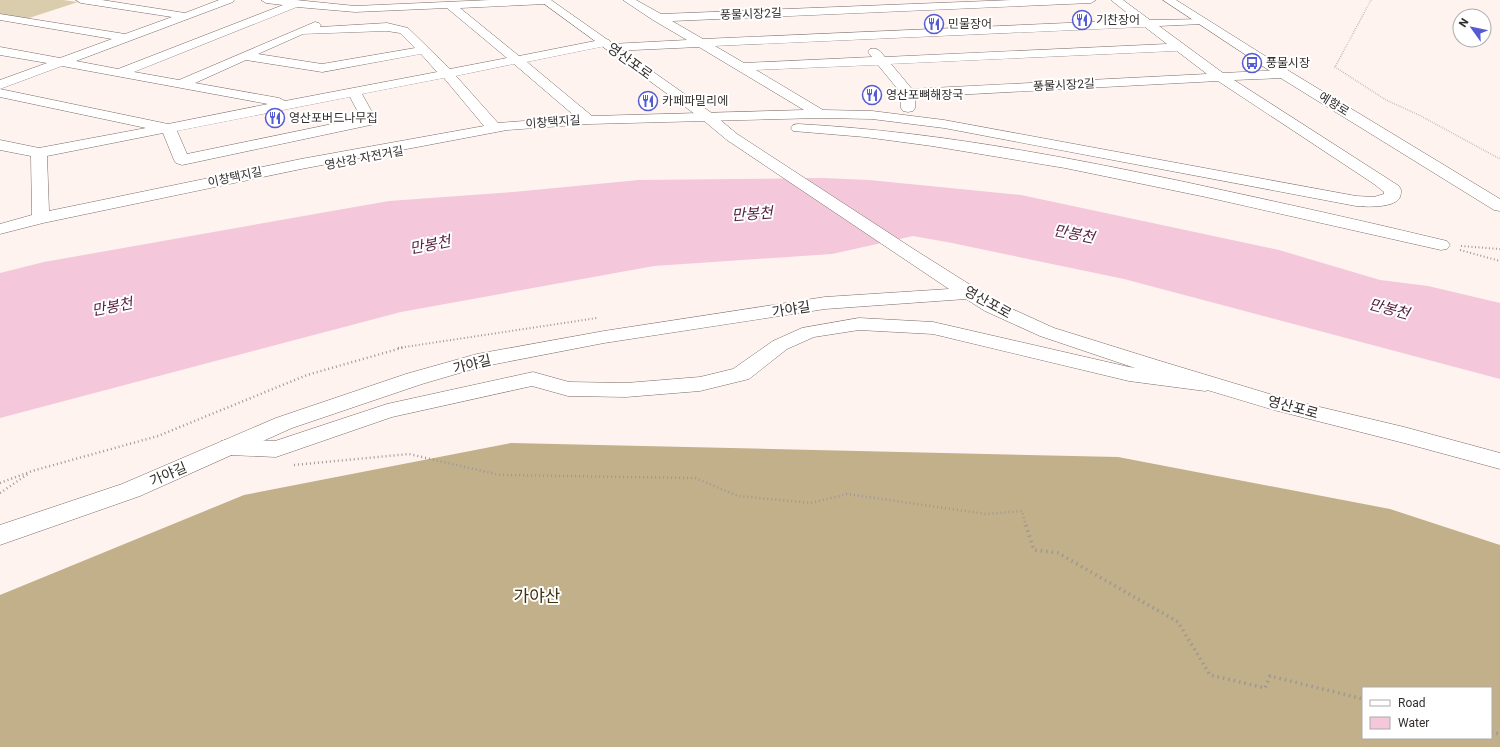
<svg xmlns="http://www.w3.org/2000/svg" width="1500" height="747" font-family="Roboto,'Noto Sans KR',sans-serif">
<rect width="100%" height="100%" fill="#fef3ef"/>
<path fill="#dacdae" d="M0,0h63l15,2 -52,17 -26,-4z"/>
<path fill="#c1b089" fill-rule="evenodd" d="M511,443l607,14 272,52 110,36v202h-1500v-152l244,-100zM1363,688h128v50h-128z"/>
<path fill="#f4c7db" d="M822,178l47,2 152,15 258,55 101,30 48,6 72,17v76l-376,-100 -172,-36 -39,-7 -81,18 -178,12 -253,46 -401,106v-145l44,-11 345,-61 124,-9 126,-12z"/>
<g fill="none" stroke-linecap="round" stroke-linejoin="round">
<g stroke="#786c68" stroke-width="1">
<path id="street" d="M76,0h26l83,13 34,-13h15l-1,2 -157,59 42,8 165,-64 -17,-2 -5,-3h35l59,6 135,-6h60l-1,3 -4,1 -85,4 59,48 86,-17 4,1 2,4 76,-4 -34,-20 -30,-20h13l25,14 351,-14h84l-5,3 -419,18 31,18 433,-19 -25,-20h12l27,20 56,-1 2,2 -2,2 -4,1 -43,2 64,47 61,-3 5,1 2,3 -2,3 -5,1 -50,2 165,106 2,4c0,3 0,6 -2,9 -7,9 -33,8 -43,7l-412,-78 -72,-9 -52,-1 -231,6 -82,6 -206,39 -258,54 -43,11v-10l32,-9 -1,-59 -31,-6v-10l39,8 107,-20 -146,-31v-17l47,-17 -47,-8v-8l60,11 52,-19 -112,-19v-6l125,20 47,-17 -91,-14zM297,7l58,5 92,-4 60,50 -57,11 -42,-41 -21,-5 -67,4 1,-2 -2,-2 -4,-1 -136,58 -45,-8zM1145,27l22,17 -282,13c-5,-6 -8,-10 -15,-8l-2,3 4,5 -128,6 -29,-17zM387,31l13,2 15,15 -93,16 -64,-10 45,-20zM606,46l2,4 4,1 87,-4 105,63 -212,6 -65,-54zM1177,51l30,23 -295,15 -21,-25zM421,54l16,18 -152,29 -6,-3 -84,-15 51,-23 76,12zM514,64l62,53 -78,6 -42,-47zM878,65l23,28v15l2,3 5,1 5,-1 2,-3v-11l303,-16 156,103 10,8v2l-10,3 -18,-1 -412,-76 -72,-9 -49,-1 -67,-40zM62,66l206,38 -100,20 -168,-35zM444,78l40,48 -183,33 -252,52 -2,-55 116,-23 11,27 2,3 6,2 193,-41 2,-3 -15,-27zM350,97l11,21 -174,36 -10,-23z
M798,124c131,7 259,31 387,58 88,19 175,38 262,59l3,4 -3,4 -6,1 -235,-53 -141,-29 -133,-22 -67,-9 -72,-6 -2,-3 2,-3z
M859,318l74,4 196,45 76,10 8,2 3,5 -3,5 -8,2 -76,-10 -196,-47 -74,-4 -45,7 -27,12 -38,30 -49,12 -74,6 -58,-1 -36,-10 -140,31 -116,40 -46,-2 -9,-2 -3,-6 3,-6 9,-2 45,2 112,-37 146,-32 36,10 57,1 74,-6 33,-8 40,-28 29,-13z"/>
</g>
<g stroke="#786c68" stroke-width="1">
<path id="secondary" d="M539,0h12l162,114 24,20 178,116 84,53 55,25 106,33 126,38 118,28 96,26v16l-96,-26 -130,-33 -130,-39 -104,-35 -55,-25 -19,-12 -141,10 -221,34 -124,24 -58,17 -130,44 -152,68 -140,49v-20l122,-41 154,-66 130,-44 71,-20 127,-23 221,-34 124,-8 -222,-149 -24,-20z"/>
</g>
<g stroke="#786c68" stroke-width="1">
<path id="primary" d="M1163,0h13l113,71 211,128v12l-6,-1 -215,-133z"/>
</g>
<path stroke="#9f9794" stroke-width="1.5" stroke-dasharray="0.5 1.5" stroke-linecap="butt" d="M1371,0l-36,67 51,33 33,15 81,44"/>
<path stroke="#9f9794" stroke-width="2" stroke-dasharray="1 2.5" stroke-linecap="butt" d="M1461,246l39,3
M1460,250l40,11
M398,348l199,-30"/>
<path stroke="#9f9794" stroke-width="2.5" stroke-dasharray="1 3" stroke-linecap="butt" d="M294,465l115,-11 91,21 195,3 43,18 73,7 36,-9 139,20 36,-3 4,15
M0,483l32,-12 126,-35 149,-61 98,-28
M0,493l28,-19"/>
<path stroke="#9f9794" stroke-width="3.5" stroke-dasharray="1.5 4" stroke-linecap="butt" d="M1026,525l8,25 24,3 120,69 32,53 55,13 5,-12 93,23
M1491,732l9,2"/>
<use href="#street" fill="#fff" fill-rule="evenodd"/>
<use href="#secondary" fill="#fff" fill-rule="evenodd"/>
<use href="#primary" fill="#fff" fill-rule="evenodd"/>
</g>
<defs>
<g id="restaurant-ring" transform="scale(1)"><circle r="9.5" fill="#fff" stroke="#555bd2" stroke-width="1.5"/><path d="M-5-6h1v4h1v-4h1v4h1v-4h1v5L-1.5 .5V6h-2V.5L-5-1ZM5-6V6H3V1.5H1.5Q1.5-4 5-6Z" fill="#555bd2"/></g>
<g id="bus-ring" transform="scale(1)"><circle r="9.5" fill="#fff" stroke="#555bd2" stroke-width="1.5"/><path d="M-5-6H5V4H4V6H2V4H-2V6H-4V4H-5ZM-3.5-4V0h7V-4ZM-3.5 1.2v1.5H-2V1.2ZM2 1.2v1.5H3.5V1.2Z" fill="#555bd2"/></g>
</defs>
<g fill-rule="evenodd">
<use href="#restaurant-ring" x="1082" y="20"/>
<use href="#restaurant-ring" x="934" y="24"/>
<use href="#bus-ring" x="1252" y="63"/>
<use href="#restaurant-ring" x="872" y="95"/>
<use href="#restaurant-ring" x="648" y="101"/>
<use href="#restaurant-ring" x="275" y="118"/>
</g>
<g text-anchor="middle" dominant-baseline="central" stroke-width="4" stroke-linejoin="round" paint-order="stroke">
<g font-size="12" fill="#332e2c" stroke="#fff">
<text transform="translate(751 14) rotate(-2)">풍물시장2길</text>
<text transform="translate(1064 85) rotate(-3)">풍물시장2길</text>
<text transform="translate(1334 104) rotate(32)">예향로</text>
<text transform="translate(553 122) rotate(-4)">이창택지길</text>
<text transform="translate(364 158) rotate(-11)">영산강 자전거길</text>
<text transform="translate(235 177) rotate(-12)">이창택지길</text>
</g>
<g font-size="12" fill="#332e2c" stroke="#fff" text-anchor="start">
<text x="1096" y="20">기찬장어</text>
<text x="948" y="24">민물장어</text>
<text x="1266" y="63">풍물시장</text>
<text x="886" y="95">영산포뼈해장국</text>
<text x="662" y="101">카페파밀리에</text>
<text x="289" y="118">영산포버드나무집</text>
</g>
<g font-size="14" fill="#332e2c" stroke="#fff">
<text transform="translate(630 61) rotate(36)">영산포로</text>
<text transform="translate(988 302) rotate(29)">영산포로</text>
<text transform="translate(791 309) rotate(-9)">가야길</text>
<text transform="translate(472 364) rotate(-14)">가야길</text>
<text transform="translate(1293 407) rotate(15)">영산포로</text>
<text transform="translate(168 474) rotate(-23)">가야길</text>
</g>
<g font-size="15" font-style="italic" fill="#541f3b" stroke="#fff">
<text transform="translate(752 214) rotate(-4)">만봉천</text>
<text transform="translate(1074 234) rotate(11)">만봉천</text>
<text transform="translate(430 245) rotate(-11)">만봉천</text>
<text transform="translate(112 307) rotate(-11)">만봉천</text>
<text transform="translate(1389 309) rotate(15)">만봉천</text>
</g>
<g font-size="17" fill="#3f3211" stroke="#fff">
<text x="537" y="596">가야산</text>
</g>
</g>
<rect x="1362" y="687" width="130" height="52" fill="#ffffff" stroke="#adabab"/>
<rect x="1370" y="700" width="20" height="6" fill="#ffffff" stroke="#adabab"/>
<text x="1398" y="707" font-size="12" fill="#332e2c">Road</text>
<rect x="1370" y="717" width="20" height="12" fill="#f4c7db" stroke="#adabab"/>
<text x="1398" y="727" font-size="12" fill="#332e2c">Water</text>
<g transform="translate(1472 28) rotate(303)"><circle r="19" fill="#ffffff" stroke="#adabab"/>
<path d="M0-3L7 15L0 10L-7 15Z" fill="#555bd2"/>
<text y="-6" font-size="11" font-weight="bold" text-anchor="middle" fill="#332e2c">N</text>
</g>
</svg>
